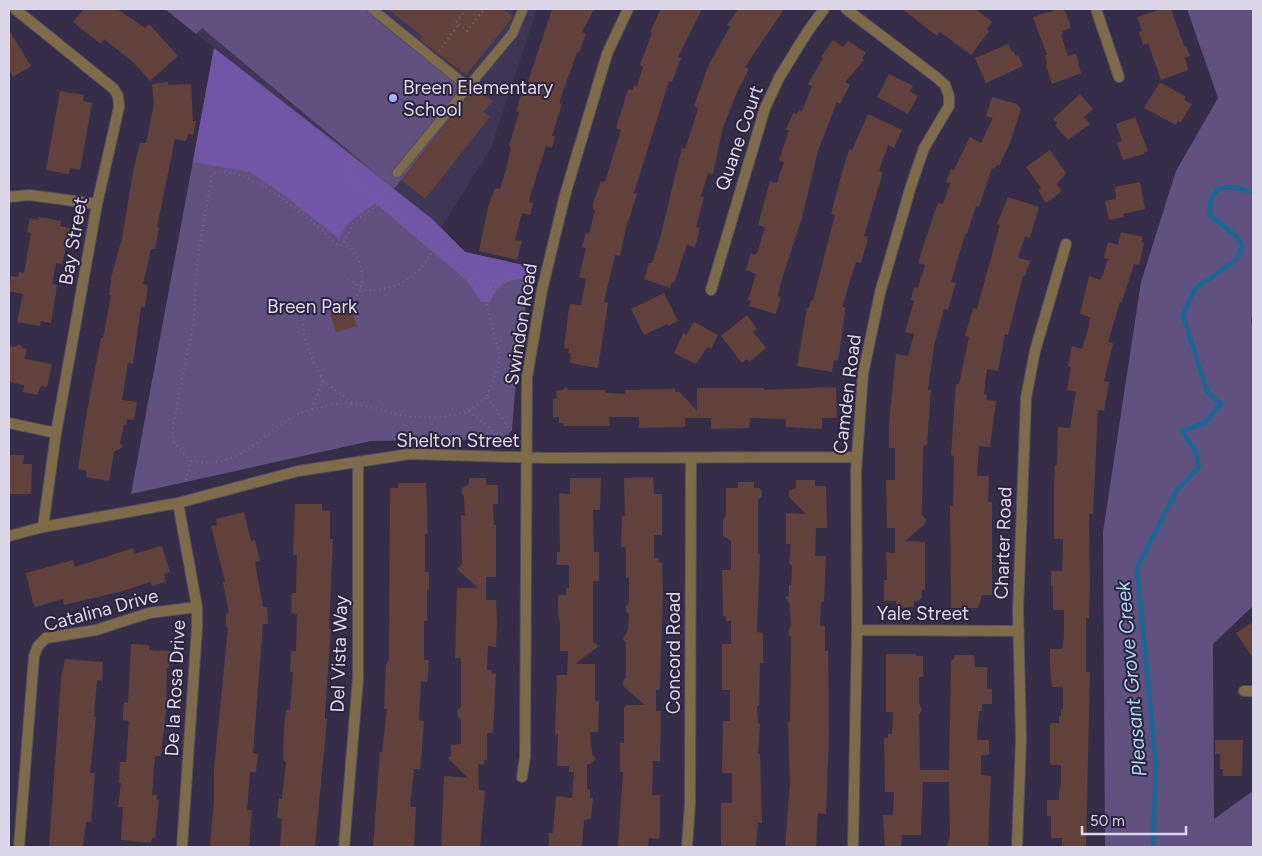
<svg xmlns="http://www.w3.org/2000/svg" width="1262" height="856" font-family="Figtree,sans-serif">
<rect width="100%" height="100%" fill="#362e48"/>
<path fill="#3f3555" d="M165,9h372l-46,139 -50,80z"/>
<path fill="#605181" d="M165,9h214l96,77 -81,103 38,30 33,33 67,15 -14,88 -6,75 -7,9 -134,2 -240,53 83,-446 160,124 -172,-144 -6,6z
M1187,9h66v303l-2,7 2,15v272l-40,38 1,175 39,-28v56h-148l-2,-315 38,-250 35,-111 42,-73z"/>
<path fill="#7155a6" d="M214,48l218,171 33,33 67,15 -2,11c-21,2 -31,3 -40,24h-9l-15,-22 -91,-77 -28,21 -8,15 -55,-44 -34,-23 -57,-10z"/>
<g fill="none" stroke-linecap="round" stroke-linejoin="round">
<path stroke="#166a95" stroke-width="4.5" d="M1153,847l3,-82 -19,-197 40,-78 22,-23 -3,-15 -14,-21 23,-8 16,-19 -14,-13 -24,-76 12,-26 42,-30 5,-14 -6,-9 -26,-21c-2,-33 19,-31 43,-22"/>
</g>
<path fill="#61413c" d="M84,9h33l28,19 4,-4 29,32 -28,25 -18,-20 -28,-22 -3,5 -28,-22z
M388,9h115l10,8 -47,58 -46,-35 3,-3z
M552,9h42l-12,23 4,2 -7,19 -2,-1 -18,51 3,1 -10,32h3l-3,12 -6,-2 -16,51 -1,5 4,1 -3,12 -8,-2 -7,27 7,1 -5,19 -38,-9 9,-44 7,-19 5,1 7,-23 4,-19 -2,-1 10,-34 -3,-1 9,-29h3z
M661,9h41l-24,48 3,1 -9,24 -3,-1 -35,112 3,1 -11,34 -6,28 -5,-1 -11,47 4,1 -10,65 -28,-5 1,-9 -3,-1 1,-4 -5,-1 3,-25 3,-19 11,1 5,-26 -7,-2 7,-29 -4,-1 4,-14 3,1 6,-24 -2,-1v-6l8,-22 4,1 16,-52 -5,-2 12,-39 5,1 1,-5 3,1 6,-19 -3,-2 12,-32 -2,-1z
M738,9h46l-39,58 4,2 -12,23 -14,35 -10,47 -5,-1 -7,23 3,1 -8,30 4,1 -5,19 -8,-2 -13,38 -2,-1 -2,6 -26,-9 5,-16h3l8,-25 22,-90 3,1 8,-24 5,-17 -4,-2 15,-42 21,-37 -3,-2z
M902,9h74l16,13 -5,7 2,2 -18,24 -31,-23 -3,4z
M1059,9h4l3,4 5,15 -9,3 1,3 -2,1 7,21 8,-2 5,19 -29,11 -6,-19 1,-1 -2,-9h2l-14,-38z
M1162,9h9l13,37h2l4,10 -5,1 3,13 -27,10 -13,-37 -5,2 -4,-13 3,-1 -5,-14z
M9,30l22,36 -18,11 -4,-8z
M833,40l10,7 5,-6 18,12 -4,5 2,2 -19,22 5,3 -10,19 -3,-2 -19,49 -16,67 -22,67 -2,11 3,1 -5,17 -27,-8 2,-5 -3,-1 8,-26 -10,-4 5,-17 4,2 3,-4 7,-24 -7,-2 12,-44 7,2 7,-21 -5,-2 10,-30h-3l7,-17 4,1 2,-4 3,1 10,-25 -4,-2 15,-26 -2,-1z
M1008,44l4,8 1,-1 3,5 2,-1 5,11 -37,17 -11,-25z
M889,74l24,12 -3,5 8,5 -10,18 -31,-17z
M168,82v3l23,-1 2,37h3l-3,14 -5,-1 -2,7 -11,-2 -18,88 2,1 -4,21h-4l-8,35 5,1 -3,22h-4l-8,57 -5,-1 -6,37 15,2 -3,18 -7,-1 -1,6h-2l-4,18 3,4 -9,5 -5,29 -23,-4 1,-6 -9,-2 9,-58 14,-73h2l8,-43h-2l2,-17 11,-40 12,-71 6,-24h6l8,-39 -2,-20z
M1160,82l26,15 -2,3 8,4 -11,18 -3,-1 -2,4 -32,-17z
M475,88l18,13 -10,11 7,5 -65,82 -24,-19z
M60,91l24,4 -1,6 9,2 -12,67 -10,-2 -1,6 -23,-4z
M1080,94l13,15 -9,8 6,7 -22,16 -13,-15 2,-2 -4,-4z
M992,97l25,7 4,5 -11,34 -11,23 -2,-1 -3,4 -2,-1 -13,39 -3,-1 -9,28h-2l-14,48 5,1 -2,6 -6,21 -4,-1 -10,37 -6,44h3l-4,54 -4,3 -1,68 4,4 -1,5 -20,17 20,1v48h-3v7l-4,4h-4v6l-18,1v-7h-12v-21h3l-1,-28 9,1v-25h-8l-1,-48h9v-32h-6v-25l7,-69 12,2 6,-22 -9,-2 9,-31 -3,-1 3,-13 4,1 7,-23 -6,-2 1,-7 16,-48 2,-5 5,1 7,-21 -4,-1 5,-13 3,1 16,-33 11,6 12,-25 -7,-2z
M868,114l34,16 -8,18 -6,-3 -9,26 4,1 -19,64h3v6l-6,21 -5,-1 -14,45h3v6l-7,48 -4,-1 -2,12 -35,-6 10,-58h2l2,-8 2,1 5,-20 17,-66 -4,-1 10,-38 8,-27 3,1z
M1135,117l13,34 -4,1 1,2 -22,6 -6,-17 5,-2 -6,-17z
M1050,150l16,23 -9,11 5,7 -16,12 -8,-13 3,-2 -2,-3 -13,-18z
M1140,182l5,27 -22,5 1,3 -15,3 -4,-19 11,-2 -1,-12z
M1008,197l31,10 -9,31 -5,-2 -7,22 12,3 -5,15h-2l-15,59 -3,-1 -7,37 -11,-2 -3,25 3,1 -1,5 10,1 -6,46 -11,-1 -2,30h12l-1,26h4v93h-10l-4,13h-27l-1,-102h3l1,-50 -3,-1 5,-71h3l10,-47 -4,-1 8,-28 4,1 23,-84 -3,-1z
M38,217l23,4 -1,5 10,2 -8,36 -6,-1 -4,21 5,1 -6,38 -10,-2 -1,5 -23,-4 6,-28 -14,-3 2,-15 7,1 1,-5 5,1 7,-40 -4,-1 3,-14 8,2z
M1121,232l22,5 -2,5 3,1 -5,22 -5,-1 -12,38h-2l-12,40 5,1 -9,38 5,1 -5,29 -6,-1 -5,104h-4l1,72 -1,32h-3v54h4l-4,174 -24,1v-9h-11v-22h-4v-16h12v-11l2,-2v-22h-11v-42h9v-7h2v-7h2v-22h-11l-2,-21v-17h12l2,-13v-26h-11v-24h-2v-15h11l1,-32h-9v-55l1,-19h2l1,-38 12,1 6,-36 -9,-2 4,-23 -3,-1 4,-20 10,3 7,-23 1,-9 -10,-3 9,-38 12,4 7,-21 -4,-1 4,-16 10,3z
M664,293l14,28 -10,5 -1,-2 -23,11 -13,-26z
M351,307l6,19 -21,6 -6,-18z
M747,315l10,14 -4,3 13,16 -17,14 -2,-3 -5,4 -21,-27z
M694,322l24,13 -7,14 -4,-2 -11,17 -22,-11 10,-21 2,4z
M20,344l2,4 5,1 -2,10 27,5 -5,23 -6,-1 -4,9 -14,-3 1,-7 -15,-3v-36l6,1z
M566,387l3,3h35l3,3 18,1v-4l50,-1v3h5l17,19v-23h67v2l72,-3 1,31h-15v11l-36,-2v-8l-36,-1 -1,10 -38,1v-11h-26v9l-46,1v-11h-30l1,9h-46l-1,-3h-4v-6h-6v-18l4,-1 -1,-7 7,-1z
M10,455h14l-1,9h9l-1,30h-22z
M653,477l1,17h8v41h-8v23h5l-1,4 4,1 1,32 -3,92 -1,3h-3v21h5l-1,50h-7l-1,34h8v38l-1,6 -10,-1 -1,9h-30l5,-75h-3v-29h4v-35l2,-3h19l-22,-19v-5l3,-3v-36l-3,-3 5,-9 1,-16 -3,-3v-5l3,-3v-26l-3,1v-31h-5l1,-31h3l-1,-38z
M469,478h17v7h12v19h-5l1,21h2v52h-10v23h10l1,25 -1,22 -8,-1 -1,24h5l-1,3 5,1 -3,59h-6v27h-3v5l-6,-1 1,26 6,1 -5,56h-39l3,-71 24,2 -20,-20 3,-3v-10l10,-1v-24l-3,-4 -1,-5 4,-4v-49h-6l2,-70h21l-21,-19 5,-5 -1,-49 4,1 -1,-20 -3,-3 1,-5 7,-4z
M570,478h31l-1,32h-7l1,42h5v29h-6v61l6,4 -24,18h20v37h4l-1,31h-8l2,22 4,5 -6,5h-3v25l3,1v8h3l-2,21 -7,1 -2,27 -33,-1v-13h4l3,-37 16,2 2,-26h-5v-6h-12l1,-32h-3l2,-59h10l1,-24h-8v-29l-2,-7v-20h8v-7h3v-23h-12v-13h3l-1,-59 11,1z
M796,480h19v6h11l1,42h-11l-1,28h11l-2,46h-3l-1,24h5v25h3l1,83 -3,80 -8,-1 -2,34h-31l5,-64 -2,-61h2l1,-85 -3,-3 3,-9 -2,-23 -4,-5 4,-1v-11h2l1,-19 -3,-3 2,-19h-5v-31l20,1 -17,-17v-6l7,-3z
M738,482h16v6h5l3,3v5l-4,4v54h2l-3,78 6,1v30h-3l-1,43h-2l1,16 2,3 -2,29h2l2,69h-4l-2,24h-35v-44h11v-30h-10l1,-52h7v-31h-8v-46h9v-23h-5v-4l-3,-1 -1,-46h9v-29l-8,-5v-16l3,-5v-27h12z
M398,483h28l2,51h-3v38h4v18h-2v31h-3v39h5l-1,13 -1,9 -6,-1 -2,39 5,1 -2,28 -2,20h-6l-4,38h6l-2,40h-41l7,-95h2l5,-43h-3l2,-44 3,-6 1,-171h8z
M295,504h27v6l8,1v28h3l-4,90h2l-6,83v7h2l-12,128 -35,-1 2,-27 -5,-1 2,-20 3,1 4,-37 -3,-2 1,-31 2,-19h4l3,-38h-3l1,-21h5l1,-37 -6,-1 1,-20h4l1,-38h-4z
M244,512l7,29 4,-1 5,21 -5,1 8,45h4l1,17h-5l-10,129 5,1 -2,18h-6l-3,38h5l-3,37h-39l4,-47v-30l14,-143h-2v-14l3,1 -6,-32h2l-14,-56 6,-1 -1,-6z
M162,546l8,26 -6,2 2,8 -14,4 -2,-4 -27,9 -59,14 -1,-6 -28,8 -2,-4 -7,-30 47,-13 2,7 58,-19 1,6z
M1253,622v36l-17,-25z
M131,644l18,1v5l21,1 -1,17h-2l-1,43 -5,45h-6l-3,39h5v5h2l-4,38h-3l-1,5 -30,-3 2,-33h-5l3,-24h-2l1,-21h6l3,-41 -6,-1v-6l1,-12 4,1z
M886,654h30v2h7v21h-4v26l3,7 -3,4 1,56h29l2,-109 3,-2 1,-4h19l1,12h12v22h5v15h-10v7h-3l-2,29h12v15h-8v20l10,1 -3,71h-41l3,-12 -1,-53h-26l-2,53h-19l-1,12h-16l-2,-32h10l1,-23h-9l-1,-54h4v-4h4l1,-22h-7z
M65,659l38,3 -1,19 -5,-1 -3,37h2l-6,56h5l-4,49h-5l-3,25h-34l12,-168z
M1215,740h28l-1,36h-19v-7h-3v-15h-5z"/>
<g fill="none" stroke-linecap="round" stroke-linejoin="round">
<g stroke="#544c65" stroke-width="11">
<path id="service" d="M372,9l96,78 45,-54 10,-24
M397,173l71,-86"/>
</g>
<g stroke="#544c65" stroke-width="12">
<path id="minor" d="M15,9l99,80 4,7 1,11 -22,97 -41,229 -13,94
M846,9l90,68 9,8 4,11v10l-25,42 -13,38 -31,107 -17,81 -7,97 1,159 -4,217
M1096,9l23,68
M9,197l20,-2 68,9
M711,290l54,-182 15,-32 28,-45 16,-22
M9,423l47,10
M178,503l19,104v20l-15,220
M9,536l34,-9 135,-24 120,-32 112,-17 137,4 309,-1
M857,630l162,1
M1244,691h9
M522,777l3,-20 2,-380 15,-87 23,-95 42,-141 21,-45
M19,847l15,-191 4,-10 8,-8 50,-8 53,-17 48,-6
M344,847l14,-169v-216
M687,847l3,-44 1,-344
M1017,847l4,-108 -3,-129 8,-212 9,-47 31,-107"/>
</g>
<path stroke="#70697f" stroke-width="2.5" stroke-dasharray="1 4" stroke-linecap="butt" d="M466,9l-10,13 11,9 17,-22
M439,51l20,-27
M381,203l31,29 56,46 10,3h21
M348,279l18,12c32,-1 52,-13 67,-41
M469,279l17,24
M323,381l31,23
M487,396l12,-32 1,-9 -14,-52 14,-22 32,-6
M312,409l11,-28c-11,-27 -29,-48 -14,-77 5,2 13,6 19,5 41,0 44,-45 16,-67
M469,411l18,-15 25,37
M191,461l-18,-19 -1,-10 22,-113 3,-55 15,-90c36,-13 102,49 127,72l5,-4 10,-20 27,-19 -37,-27 12,-17
M186,480l5,-19c60,11 75,-42 123,-52 12,-3 26,-6 38,-5 17,1 35,8 52,12 22,3 44,1 65,-5l36,29"/>
<use href="#service" stroke="#7e6c48" stroke-width="9"/>
<use href="#minor" stroke="#7e6c48" stroke-width="10"/>
</g>
<circle fill="#aeaefa" stroke="#2c243d" stroke-width="2" cx="393" cy="98" r="5"/>
<g text-anchor="middle" dominant-baseline="central" stroke-width="4" stroke-linejoin="round" paint-order="stroke">
<g font-size="19" fill="#dcd7e8" stroke="#2c243d" text-anchor="start">
<text x="403" y="87">Breen Elementary<tspan x="403" dy="22">School</tspan></text>
</g>
<g font-size="19" fill="#dcd7e8" stroke="#2c243d">
<text transform="translate(739 138) rotate(-71)">Quane Court</text>
<text transform="translate(73 241) rotate(-80)">Bay Street</text>
<text transform="translate(521 324) rotate(-81)">Swindon Road</text>
<text transform="translate(847 394) rotate(-83)">Camden Road</text>
<text x="458" y="440">Shelton Street</text>
<text transform="translate(1003 543) rotate(-88)">Charter Road</text>
<text transform="translate(101 610) rotate(-15)">Catalina Drive</text>
<text x="923" y="613">Yale Street</text>
<text transform="translate(673 653) rotate(-90)">Concord Road</text>
<text transform="translate(339 654) rotate(-88)">Del Vista Way</text>
<text transform="translate(175 688) rotate(-87)">De la Rosa Drive</text>
</g>
<g font-size="19" fill="#dfd9f0" stroke="#2c243d">
<text x="312" y="306">Breen Park</text>
</g>
<g font-size="20" font-style="italic" fill="#abd8f6" stroke="#2c243d">
<text transform="translate(1131 679) rotate(-95)">Pleasant Grove Creek</text>
</g>
</g>
<rect width="1262" height="856" fill="none" stroke="#dcd7e8" stroke-width="20"/>
<path d="M1082 826v8h104v-8" fill="none" stroke="#dcd7e8" stroke-width="2.5"/>
<text x="1090" y="826" font-size="15" fill="#dcd7e8" stroke="#2c243d" stroke-width="4" paint-order="stroke">50 m</text>
</svg>
